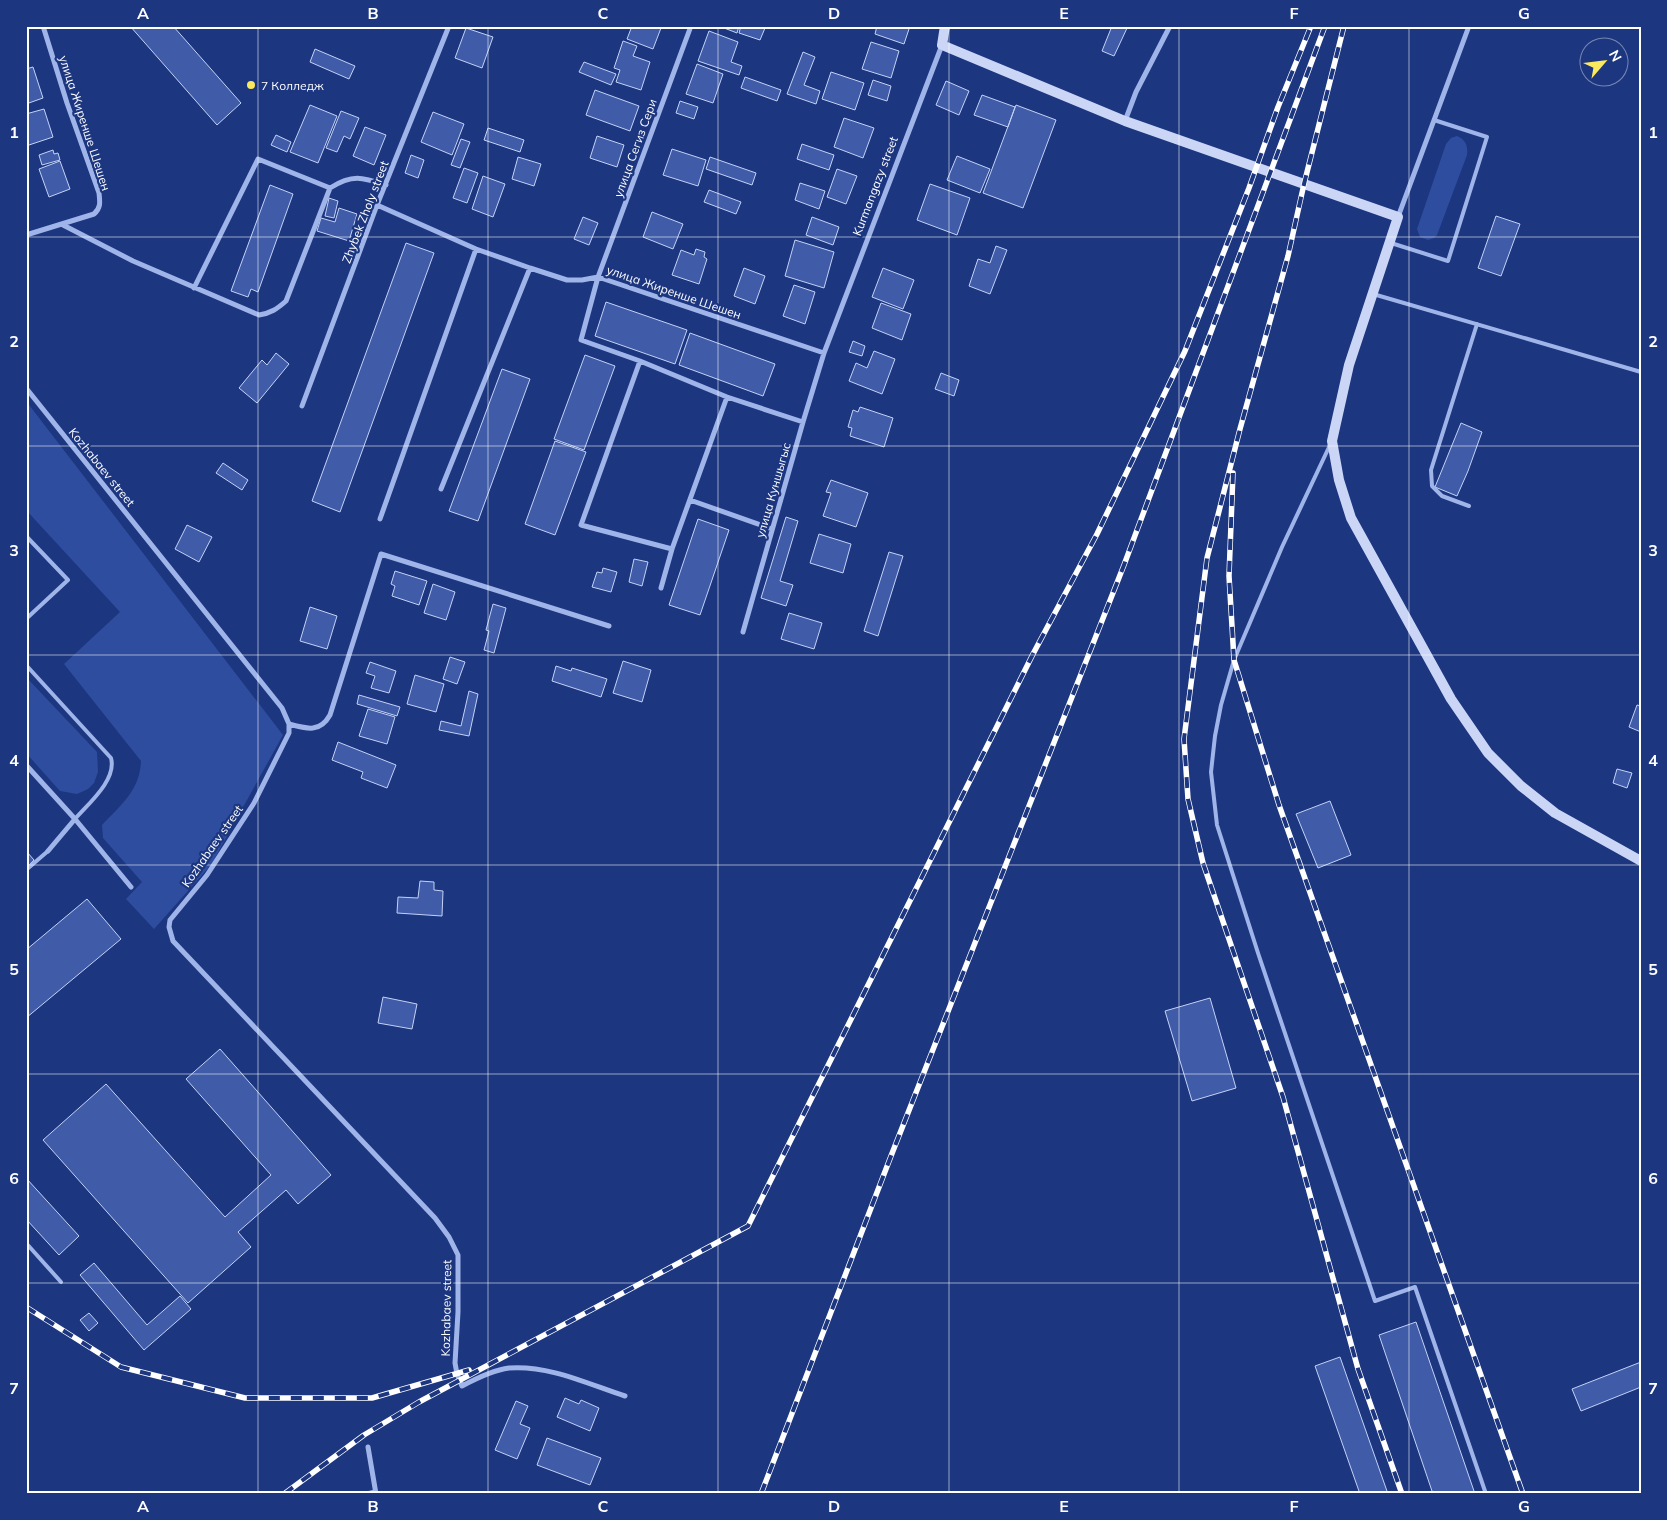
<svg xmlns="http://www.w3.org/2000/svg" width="1667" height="1520" font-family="Mulish,sans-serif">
<rect width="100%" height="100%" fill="#1c3680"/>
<path fill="#2f4d9e" d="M1457,136c9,4 11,10 10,19l-30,80 -3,3 -6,2 -8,-3 -3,-8 29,-85 5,-6z
M26,401l257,334 -72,130 -57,64 -28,-30 16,-17 -39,-44 -1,-13c19,-20 38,-35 39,-64l-77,-97 56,-52 -94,-102z
M26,677l71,75 1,20 -4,11 -6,6 -11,5 -17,-3 -34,-38z"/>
<path fill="#405ca8" stroke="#c4d2f7" d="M130,26h43l68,77 -24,22z
M632,26h25l4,2 -8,21 -26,-10z
M719,26h20l-2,7z
M741,26h19l5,2 -5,12 -21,-7z
M877,26h33l-6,18 -29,-10z
M1112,26h16l-14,30 -12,-5z
M466,28l27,9 -11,31 -27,-10z
M709,31l29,11 -7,20 11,4 -3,9 -41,-14z
M623,41l14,5 -4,10 17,6 -9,28 -25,-8 4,-12 -6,-2z
M871,42l28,9 -8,27 -29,-9z
M315,49l40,17 -6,13 -39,-17z
M803,52l12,5 -11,28 16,6 -4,13 -29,-10z
M584,62l32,12 -5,11 -32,-13z
M697,64l26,10 -10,29 -27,-9z
M33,67l10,31 -17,6v-35z
M831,72l33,11 -9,27 -33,-11z
M745,77l36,13 -4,11 -36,-13z
M873,80l18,6 -4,15 -19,-6z
M946,81l23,10 -10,24 -23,-10z
M595,90l44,16 -9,25 -44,-16z
M982,95l33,12 -7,20 -34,-12z
M680,101l18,6 -4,12 -18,-6z
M310,105l27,11 -19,47 -28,-11z
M1016,105l40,15 -33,88 -40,-15z
M44,109l9,28 -27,9v-32z
M341,111l18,7 -9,21 -6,-3 -7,16 -11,-4z
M433,112l31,12 -12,31 -31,-13z
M844,118l30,10 -11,30 -29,-11z
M365,127l21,8 -12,30 -21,-9z
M488,128l36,12 -4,12 -36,-12z
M276,135l15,7 -4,10 -16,-7z
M597,136l27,9 -7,22 -27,-9z
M461,139l9,3 -10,26 -9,-3z
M802,144l32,11 -5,15 -32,-11z
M672,149l34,11 -8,26 -35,-11z
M53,150l1,4 4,-1 2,7 -18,5 -3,-10z
M411,155l13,5 -6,18 -13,-5z
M957,156l33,13 -10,24 -33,-13z
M518,157l23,7 -7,22 -22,-7z
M710,157l46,16 -4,12 -46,-16z
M60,161l10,28 -21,8 -10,-28z
M464,168l14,5 -11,30 -14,-5z
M837,169l20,7 -11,28 -19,-7z
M483,176l22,8 -12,33 -21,-8z
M800,183l25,8 -6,18 -24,-9z
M930,184l40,14 -13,37 -40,-15z
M270,185l23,9 -35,98 -7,-3 -3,8 -17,-6z
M709,190l32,12 -5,12 -32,-12z
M329,198l9,3 -4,17 -9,-2z
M339,208l18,6 -8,27 -32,-10 4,-13 14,4z
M652,212l31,12 -10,25 -30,-12z
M1496,216l24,8 -19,52 -23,-8z
M583,217l15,6 -9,22 -15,-6z
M812,217l27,10 -6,18 -27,-10z
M795,240l39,12 -10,36 -39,-12z
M406,243l28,10 -94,259 -28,-11z
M996,246l11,4 -17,44 -21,-8 9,-27 12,4z
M696,249l9,3 -1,5 3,2 -8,25 -27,-9 9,-25 13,5z
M744,268l21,8 -10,28 -21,-8z
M883,268l31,12 -11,29 -31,-12z
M794,285l21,7 -10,32 -22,-8z
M606,302l81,28 -12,34 -80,-28z
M881,303l30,11 -9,26 -30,-12z
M690,333l85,31 -12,32 -84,-31z
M853,341l12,5 -3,10 -13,-4z
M874,351l21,8 -13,35 -33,-13 7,-18 11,5z
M276,353l13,11 -32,39 -18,-15 23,-28 5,5z
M585,355l30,11 -31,84 -30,-11z
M502,369l28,10 -52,142 -29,-10z
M941,373l18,7 -5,16 -19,-7z
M860,407l33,11 -9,29 -34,-11 2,-8 -4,-1 5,-17 5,2z
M1461,423l21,9 -14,39 -11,25 -22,-9z
M555,441l31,11 -31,83 -30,-11z
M223,463l25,17 -6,10 -26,-17z
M831,480l37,13 -12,34 -33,-11 8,-23 -5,-1z
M786,517l12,4 -18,60 13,4 -7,21 -25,-8z
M698,519l31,11 -29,85 -31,-10z
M187,525l25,12 -13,25 -24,-13z
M819,534l32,10 -8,29 -33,-10z
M889,552l14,4 -25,80 -14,-5z
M634,559l14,3 -6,24 -13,-4z
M603,568l14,4 -6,20 -19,-5 5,-15 5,1z
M395,571l32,10 -8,24 -27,-9 3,-10 -4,-2z
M433,584l22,8 -9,28 -22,-7z
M493,604l13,4 -12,45 -10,-3 5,-19 -3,-1z
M310,607l27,9 -10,33 -27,-8z
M789,613l33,10 -8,26 -33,-10z
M450,657l15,5 -8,22 -14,-5z
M623,661l28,9 -9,32 -29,-9z
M370,662l26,9 -7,22 -18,-5 4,-12 -9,-3z
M556,666l15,5 1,-3 35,11 -6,18 -49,-16z
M415,675l29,9 -8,28 -29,-8z
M469,691l9,3 -9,42 -30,-6 2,-9 20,5z
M359,695l41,12 -3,9 -40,-12z
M1637,705l4,1v26l-12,-5z
M368,709l27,8 -8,27 -28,-8z
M338,742l58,23 -9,23 -26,-10 2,-6 -31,-12z
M1617,769l15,4 -5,15 -14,-5z
M1330,801l21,54 -33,13 -22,-54z
M27,852l7,8 -8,8v-15z
M420,881l14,1v8l9,1 -1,25 -45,-3 1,-16 20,1z
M87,899l34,40 -95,79v-68z
M383,997l34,7 -5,25 -34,-6z
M1210,998l26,90 -44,13 -27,-90z
M220,1049l111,126 -33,29 -12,-14 -48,42 13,15 -63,56 -145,-163 63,-56 119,133 46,-42 -85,-96z
M26,1178l53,58 -20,19 -33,-36z
M94,1263l53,62 33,-29 11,13 -47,41 -64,-75z
M89,1313l9,10 -9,8 -9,-11z
M1416,1322l59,172h-42l-54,-159z
M1340,1357l48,137h-28l-45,-128z
M1641,1362v25l-60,24 -9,-22z
M565,1398l14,6 2,-4 18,8 -9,23 -33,-14z
M516,1401l12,5 -8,18 10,4 -13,31 -22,-9z
M547,1438l54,20 -11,27 -53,-20z"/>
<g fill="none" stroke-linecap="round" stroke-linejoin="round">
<path stroke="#9fb4e9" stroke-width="4" d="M1391,243l57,18 39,-124 -53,-17
M1373,294l268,78
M1330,445l-48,102 -48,113 -13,45 -6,31 -4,36 6,53 41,128 117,348 40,-14 71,207
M1469,506l-27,-10 -10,-10 -1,-16 46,-146
M26,536l42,44 -42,39
M26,665l85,93c6,22 -23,46 -36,61
M26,870l22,-19
M26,1243l35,39"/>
<path stroke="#9fb4e9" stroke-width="5" d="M691,26l-93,251 -17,63 59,21 87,36 76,25
M1125,121l11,-29 34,-66
M377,205l99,44 54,19 37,12h15l16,-3 226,76
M1398,217l71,-191
M63,225l70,36 126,54c12,-2 18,-6 27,-14l44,-113c22,-14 32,-11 56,-3
M26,235l68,-21c7,-6 6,-12 5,-21l-32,-90 -24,-77
M194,288l64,-129 72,29
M640,361l-59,164 91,24
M26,388l256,320 7,16v9l-35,70 -47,72 -37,45 -1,7 4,14 262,277 14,19 9,18v57l-3,51 2,11 5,12c15,-8 31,-16 47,-18 40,-3 79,16 116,28
M302,406l75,-201 72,-179
M441,489l89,-221
M690,500l82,29
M380,519l96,-270
M661,588l11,-39 55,-152
M743,632l60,-210 21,-69 118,-308
M289,724c18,5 31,9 41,-9l51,-161 228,72
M26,765l49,54 56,68
M48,851l27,-32
M368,1447l8,47
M367,1494l8,-2"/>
<path stroke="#cbd6f7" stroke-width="10" d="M945,26l-3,19 183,76 273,96 -49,148 -17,76 7,39 12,38 100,181 37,54 33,33 34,27 86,48"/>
<g stroke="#fff" stroke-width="5.5">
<path id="rail" d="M1344,26l-40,158 -16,72 -48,173 -33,129 -23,181 4,60 15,64 80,234 75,272 44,125
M1233,473l-4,103 5,84 45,145 244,689
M26,1307l95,60 124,31h127l97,-28
M284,1494l80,-59 55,-33 329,-176 285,-572 64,-120 88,-183 64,-163 29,-81 33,-81
M761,1494l130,-338 233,-591 201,-539"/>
</g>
<use href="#rail" stroke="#1c3680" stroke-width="4" stroke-dasharray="11" stroke-linecap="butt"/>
</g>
<path fill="none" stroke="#fff" stroke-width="1" stroke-opacity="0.55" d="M258,26v1468M488,26v1468M718,26v1468M949,26v1468M1179,26v1468M1409,26v1468M26,237h1615M26,446h1615M26,655h1615M26,865h1615M26,1074h1615M26,1283h1615"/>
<circle fill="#fae95d" stroke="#1c3680" stroke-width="2" cx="251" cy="85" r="5"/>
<g text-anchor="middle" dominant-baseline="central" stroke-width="4.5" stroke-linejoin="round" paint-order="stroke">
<g font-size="12" fill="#fff" stroke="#1c3680" text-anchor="start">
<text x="261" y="85">7 Колледж</text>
</g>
<g font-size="12" fill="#fff" stroke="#1c3680">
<text transform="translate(85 123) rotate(72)">улица Жиренше Шешен</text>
<text transform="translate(635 148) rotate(-70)">улица Сегиз Сери</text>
<text transform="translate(875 186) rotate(-69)">Kurmangazy street</text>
<text transform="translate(365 212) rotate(-69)">Zhybek Zholy street</text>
<text transform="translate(674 292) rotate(19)">улица Жиренше Шешен</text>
<text transform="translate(102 467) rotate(51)">Kozhabaev street</text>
<text transform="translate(773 490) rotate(-74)">улица Куншыгыс</text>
<text transform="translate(212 846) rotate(-55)">Kozhabaev street</text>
<text transform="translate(446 1308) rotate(-89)">Kozhabaev street</text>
</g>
</g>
<rect width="1667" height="1520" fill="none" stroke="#1c3680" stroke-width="55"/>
<g transform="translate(1604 62) rotate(62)"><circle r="24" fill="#1c3680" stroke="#7786b3"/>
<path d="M0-4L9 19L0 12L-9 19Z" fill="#fae95d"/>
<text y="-8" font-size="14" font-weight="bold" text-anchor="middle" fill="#ffffff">N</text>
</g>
<rect x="28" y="28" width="1612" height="1464" fill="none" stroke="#fff" stroke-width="2"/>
<g font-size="16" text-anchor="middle" font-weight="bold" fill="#fff">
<text x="143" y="19">A</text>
<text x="373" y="19">B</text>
<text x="603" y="19">C</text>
<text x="834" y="19">D</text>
<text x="1064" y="19">E</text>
<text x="1294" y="19">F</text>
<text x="1524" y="19">G</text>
<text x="14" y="138">1</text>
<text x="1653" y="138">1</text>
<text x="14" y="347">2</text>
<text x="1653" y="347">2</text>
<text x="14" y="556">3</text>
<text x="1653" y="556">3</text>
<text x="14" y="766">4</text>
<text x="1653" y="766">4</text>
<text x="14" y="975">5</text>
<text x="1653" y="975">5</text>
<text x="14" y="1184">6</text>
<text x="1653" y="1184">6</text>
<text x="14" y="1394">7</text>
<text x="1653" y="1394">7</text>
<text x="143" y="1512">A</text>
<text x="373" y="1512">B</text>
<text x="603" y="1512">C</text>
<text x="834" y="1512">D</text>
<text x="1064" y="1512">E</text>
<text x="1294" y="1512">F</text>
<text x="1524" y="1512">G</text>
</g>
</svg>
